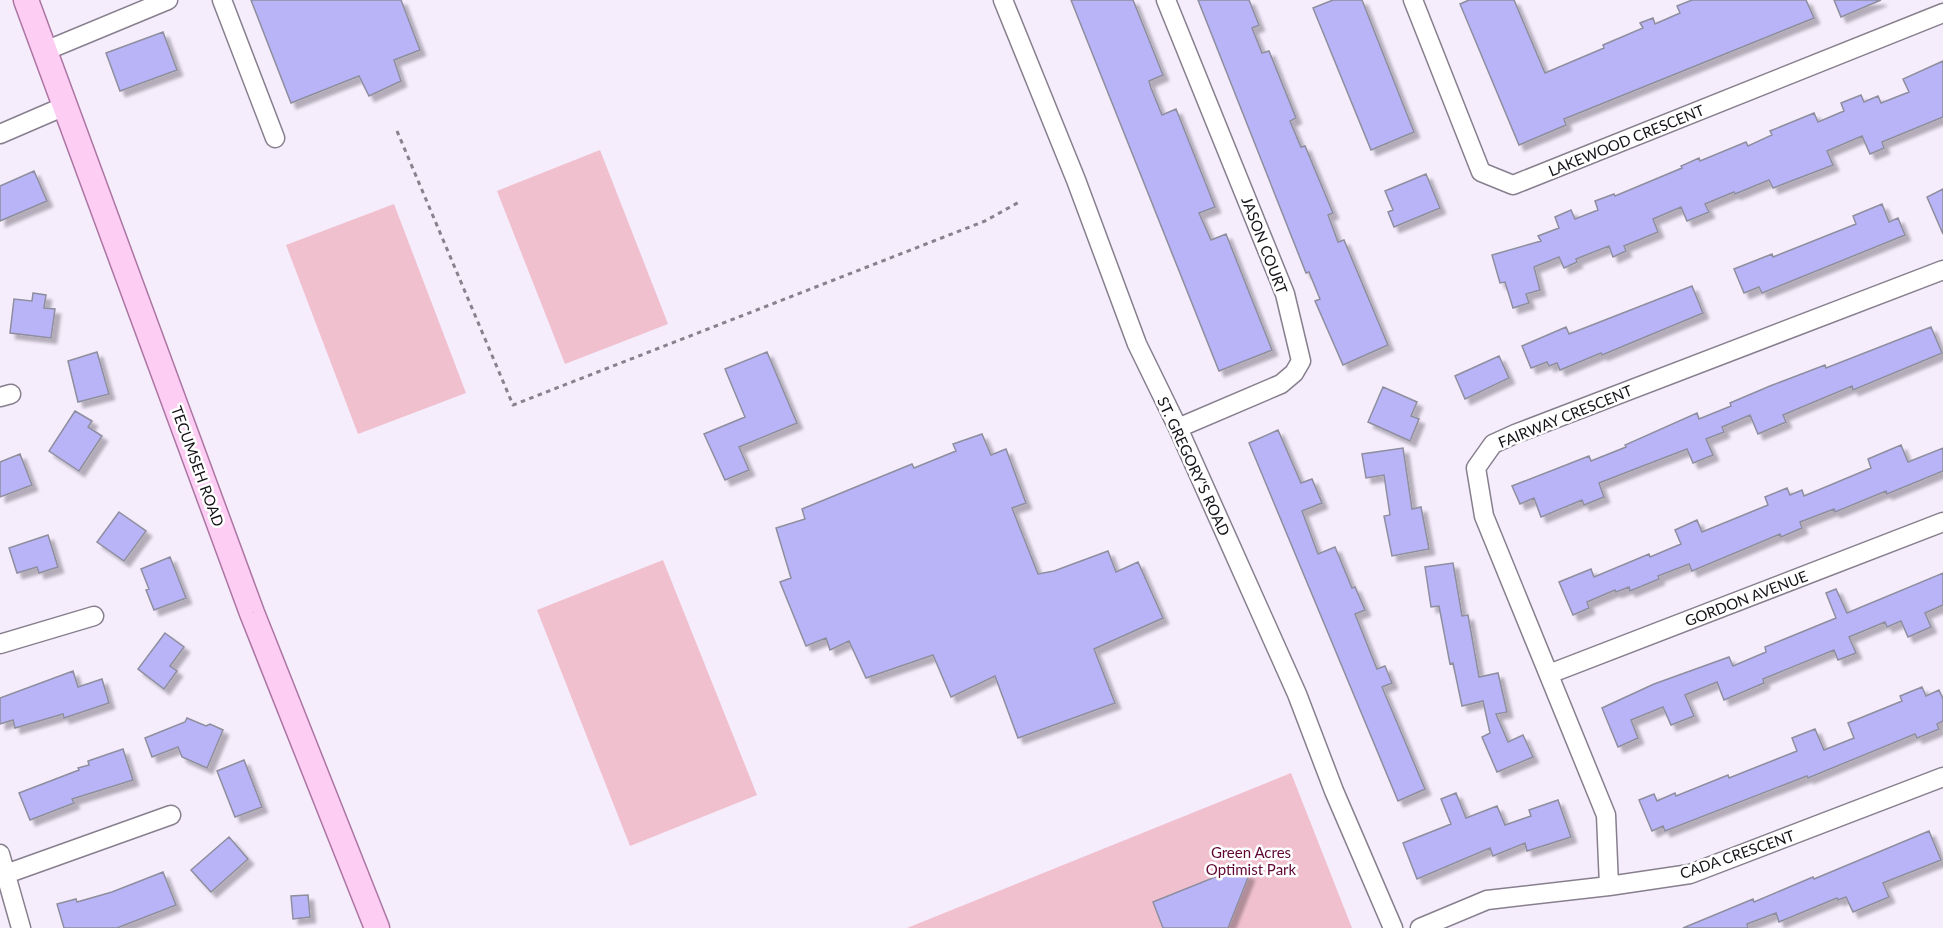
<svg xmlns="http://www.w3.org/2000/svg" width="1943" height="928" font-family="Lato,sans-serif">
<defs>
<filter id="shadow"><feDropShadow dx="5.5" dy="5.5" stdDeviation="1.5" flood-color="#0004"/></filter>
</defs>
<rect width="100%" height="100%" fill="#f5ecfc"/>
<path fill="#f0c0cf" d="M600,150l68,174 -103,40 -68,-173z
M394,204l72,189 -108,41 -72,-189z
M663,560l94,235 -127,51 -93,-236z
M1291,773l61,155h-445z"/>
<path fill="#b8b4f7" stroke="#8e8e9e" stroke-width="1.5" filter="url(#shadow)" d="M251,0h150l19,50 -26,10 7,21 -32,15 -10,-20 -68,27z
M1071,0h62l30,75 -14,6 2,7 11,27 14,-6 39,98 -16,6 12,27 15,-6 46,116 -53,21z
M1198,0h51l10,25 -7,3 10,25 7,-2 27,67 -6,3 11,26 4,-1 28,67 -5,2 10,27 6,-2 44,105 -45,20 -28,-64 5,-2 -11,-27 -3,1z
M1333,0h29l52,132 -43,18 -58,-142z
M1469,0h45l31,73 59,-25 -1,-3 40,-17 -3,-5 13,-5 2,6 25,-11 -3,-7 15,-6h114l8,18 -250,101 2,6 -47,20 -59,-141z
M1834,0h47l-40,17z
M163,32l14,38 -57,21 -14,-38z
M1943,61v56l-61,25 2,6 -14,6 -8,-18 -35,15 6,14 -60,23 -4,-8 -34,14 -1,-2 -29,12 4,8 -22,9 -6,-14 -28,12 5,13 -34,14 2,5 -13,6 -4,-11 -33,13 1,3 -13,6 -5,-11 -25,10 6,23 -14,4 3,9 -16,5 -8,-26 -5,1 -8,-28 49,-14 -3,-5 21,-8 -4,-11 16,-7 4,9 23,-9 -3,-9 19,-7 1,2 67,-28 -1,-2 18,-8 1,3 46,-19 2,4 24,-11 -2,-4 44,-18 4,9 26,-11 -3,-8 20,-8 3,7 14,-6 3,7 28,-11 -6,-13z
M34,171l13,30 -47,20v-35z
M1426,174l14,34 -46,19 -6,-15 5,-2 -8,-19z
M1943,189v45l-16,-37z
M1882,204l7,18 9,-4 7,17 -143,58 -3,-6 -15,6 -10,-24 38,-15 1,3 83,-33 -3,-8z
M1692,286l11,27 -101,42 -1,-2 -41,17 -3,-7 -8,3 -2,-4 -16,6 -9,-22 44,-19 3,7z
M33,293l13,2 -2,13 11,1 -4,29 -41,-5 4,-34 18,2z
M1931,327l11,26 -89,37 -1,-4 -69,29 3,7 -28,12 -8,-19 -28,12 2,5 -18,7 7,16 -20,8 -6,-14 -52,20 -36,14 5,14 -20,8 -2,-5 -41,17 -7,-19 -14,6 -8,-18 77,-30 2,5 35,-14 -1,-2 72,-32 2,6 32,-13 -1,-3 40,-17 55,-21 1,3z
M97,352l12,42 -31,8 -10,-41z
M767,352l30,71 -58,24 10,23 -24,10 -21,-46 41,-17 -20,-48z
M1499,356l10,22 -44,21 -10,-23z
M1383,387l34,15 -6,14 8,3 -9,22 -42,-19z
M75,411l17,10 -4,6 14,9 -23,35 -30,-20z
M1278,430l23,53 11,-4 10,24 -20,8 16,43 17,-7 17,41 3,-1 10,23 -10,4 22,55 8,-3 7,17 -10,4 43,102 -27,12 -149,-358z
M982,434l9,21 15,-6 20,54 -14,5 26,66 16,-3 54,-20 8,21 22,-10 25,56 -69,31 21,54 -97,35 -23,-62 -44,21 -18,-42 -67,23 -17,-37 -19,9 -4,-12 -20,8 -26,-64 11,-4 -15,-50 29,-9 -3,-10 110,-45 2,4 42,-17 -3,-7z
M1901,445l7,17 35,-14v23l-56,23 -1,-3 -51,21 -1,-3 -34,13 2,6 -21,9 -1,-3 -88,37 -3,-7 -31,12 1,3 -29,12 -1,-4 -13,5 -1,-2 -28,12 2,6 -16,7 -14,-33 32,-13 3,8 55,-23 1,3 31,-13 -6,-14 22,-10 5,12 66,-27 -3,-8 22,-9 3,7 12,-5 2,6 67,-28 -3,-9z
M1403,448l9,61 9,-2 8,42 -37,7 -8,-40 6,-1 -6,-40 -18,3 -4,-24z
M20,454l12,31 -32,12v-35z
M119,512l27,19 -22,30 -27,-19z
M48,535l10,32 -19,6 -2,-6 -20,6 -8,-25z
M170,557l16,41 -32,12 -8,-20 3,-1 -8,-20z
M1453,563l9,53 6,-1 11,62 19,-4 9,39 -11,2 12,28 15,-7 10,22 -36,15 -15,-35 8,-4 -7,-32 -21,5 -9,-43 -3,1 -11,-58 -8,1 -6,-40z
M1943,573v32l-18,8 6,14 -23,10 -7,-16 -14,6 -2,-5 -36,15 7,16 -18,7 -4,-10 -71,29 1,4 -40,17 -7,-18 -32,13 9,21 -23,9 -8,-18 -32,13 7,18 -20,9 -16,-39 52,-24 75,-27 4,9 33,-14 -1,-5 71,-29 -10,-25 10,-4 11,24z
M165,633l19,14 -14,19 7,5 -13,18 -26,-20z
M73,671l5,16 24,-8 7,24 -45,15 -1,-4 -48,14 -2,-8 -13,4v-26z
M1922,687l4,9 13,-6 4,9v22l-6,3 2,5 -22,9 -2,-4 -107,44 -1,-2 -142,55 -2,-5 -11,5 -13,-31 15,-6 3,7 18,-8 1,3 52,-21 1,3 68,-27 -5,-13 23,-9 9,21 30,-12 -6,-15 54,-22 -2,-5z
M187,718l19,8 4,-2 13,6 -16,38 -25,-11 -4,-10 -26,10 -7,-19 40,-16z
M123,749l10,31 -61,19 2,4 -44,17 -11,-27 60,-23 -1,-2 11,-3 -1,-4z
M244,760l18,47 -27,10 -18,-46z
M1456,793l10,25 31,-12 8,19 26,-9 -2,-6 29,-10 13,37 -44,14 -2,-8 -32,13 -3,-8 -73,31 -14,-36 48,-19 -10,-25z
M1929,831l12,29 -58,23 6,14 -36,15 -7,-15 -8,3 -1,-2 -58,24 -3,-9 -29,11 1,4h-65l70,-29 1,3 59,-25 1,2z
M229,837l19,22 -37,33 -20,-22z
M1235,869l14,6 -21,53h-65l-10,-26z
M163,872l13,33 -59,23h-53l-7,-24 19,-5 1,3 35,-10z
M308,895l2,22 -17,2 -2,-23z"/>
<g fill="none" stroke-linecap="round" stroke-linejoin="round">
<g stroke="#877f8d" stroke-width="21">
<path id="minor" d="M222,0l53,138
M1003,0l73,180 61,164 41,84 119,266 37,97 59,137
M1166,0l119,294 16,67 -7,12 -13,11 -103,44
M1413,0l68,172 32,13 430,-172
M45,51l123,-51
M0,134l65,-28
M0,397l11,-3
M0,644l94,-28
M1549,674l394,-152
M0,854l21,74
M6,874l165,-59
M1609,886l-3,-71 -122,-299 -8,-48 17,-24 22,-10 428,-164
M1420,928l67,-28 122,-14 81,-12 253,-97"/>
</g>
<g stroke="#ac76a2" stroke-width="27">
<path id="major" d="M26,0l226,613 125,315"/>
</g>
<path stroke="#88828c" stroke-width="3" stroke-dasharray="4.5 4.5" stroke-linecap="butt" d="M397,131l116,274 472,-184 36,-20"/>
<use href="#minor" stroke="#fff" stroke-width="18"/>
<use href="#major" stroke="#fecdf4" stroke-width="24"/>
</g>
<g text-anchor="middle" dominant-baseline="central" stroke-width="5" stroke-linejoin="round" paint-order="stroke">
<g font-size="15" fill="#161318" stroke="#fff">
<text transform="translate(1626 140) rotate(-22)">LAKEWOOD CRESCENT</text>
<text transform="translate(1265 245) rotate(69)">JASON COURT</text>
<text transform="translate(1565 416) rotate(-22)">FAIRWAY CRESCENT</text>
<text transform="translate(198 466) rotate(70)">TECUMSEH ROAD</text>
<text transform="translate(1194 466) rotate(65)">ST. GREGORY'S ROAD</text>
<text transform="translate(1746 598) rotate(-21)">GORDON AVENUE</text>
<text transform="translate(1737 854) rotate(-19)">CADA CRESCENT</text>
</g>
<g font-size="15" fill="#600734" stroke="#fff">
<text x="1251" y="852">Green Acres<tspan x="1251" dy="17">Optimist Park</tspan></text>
</g>
</g>
</svg>
